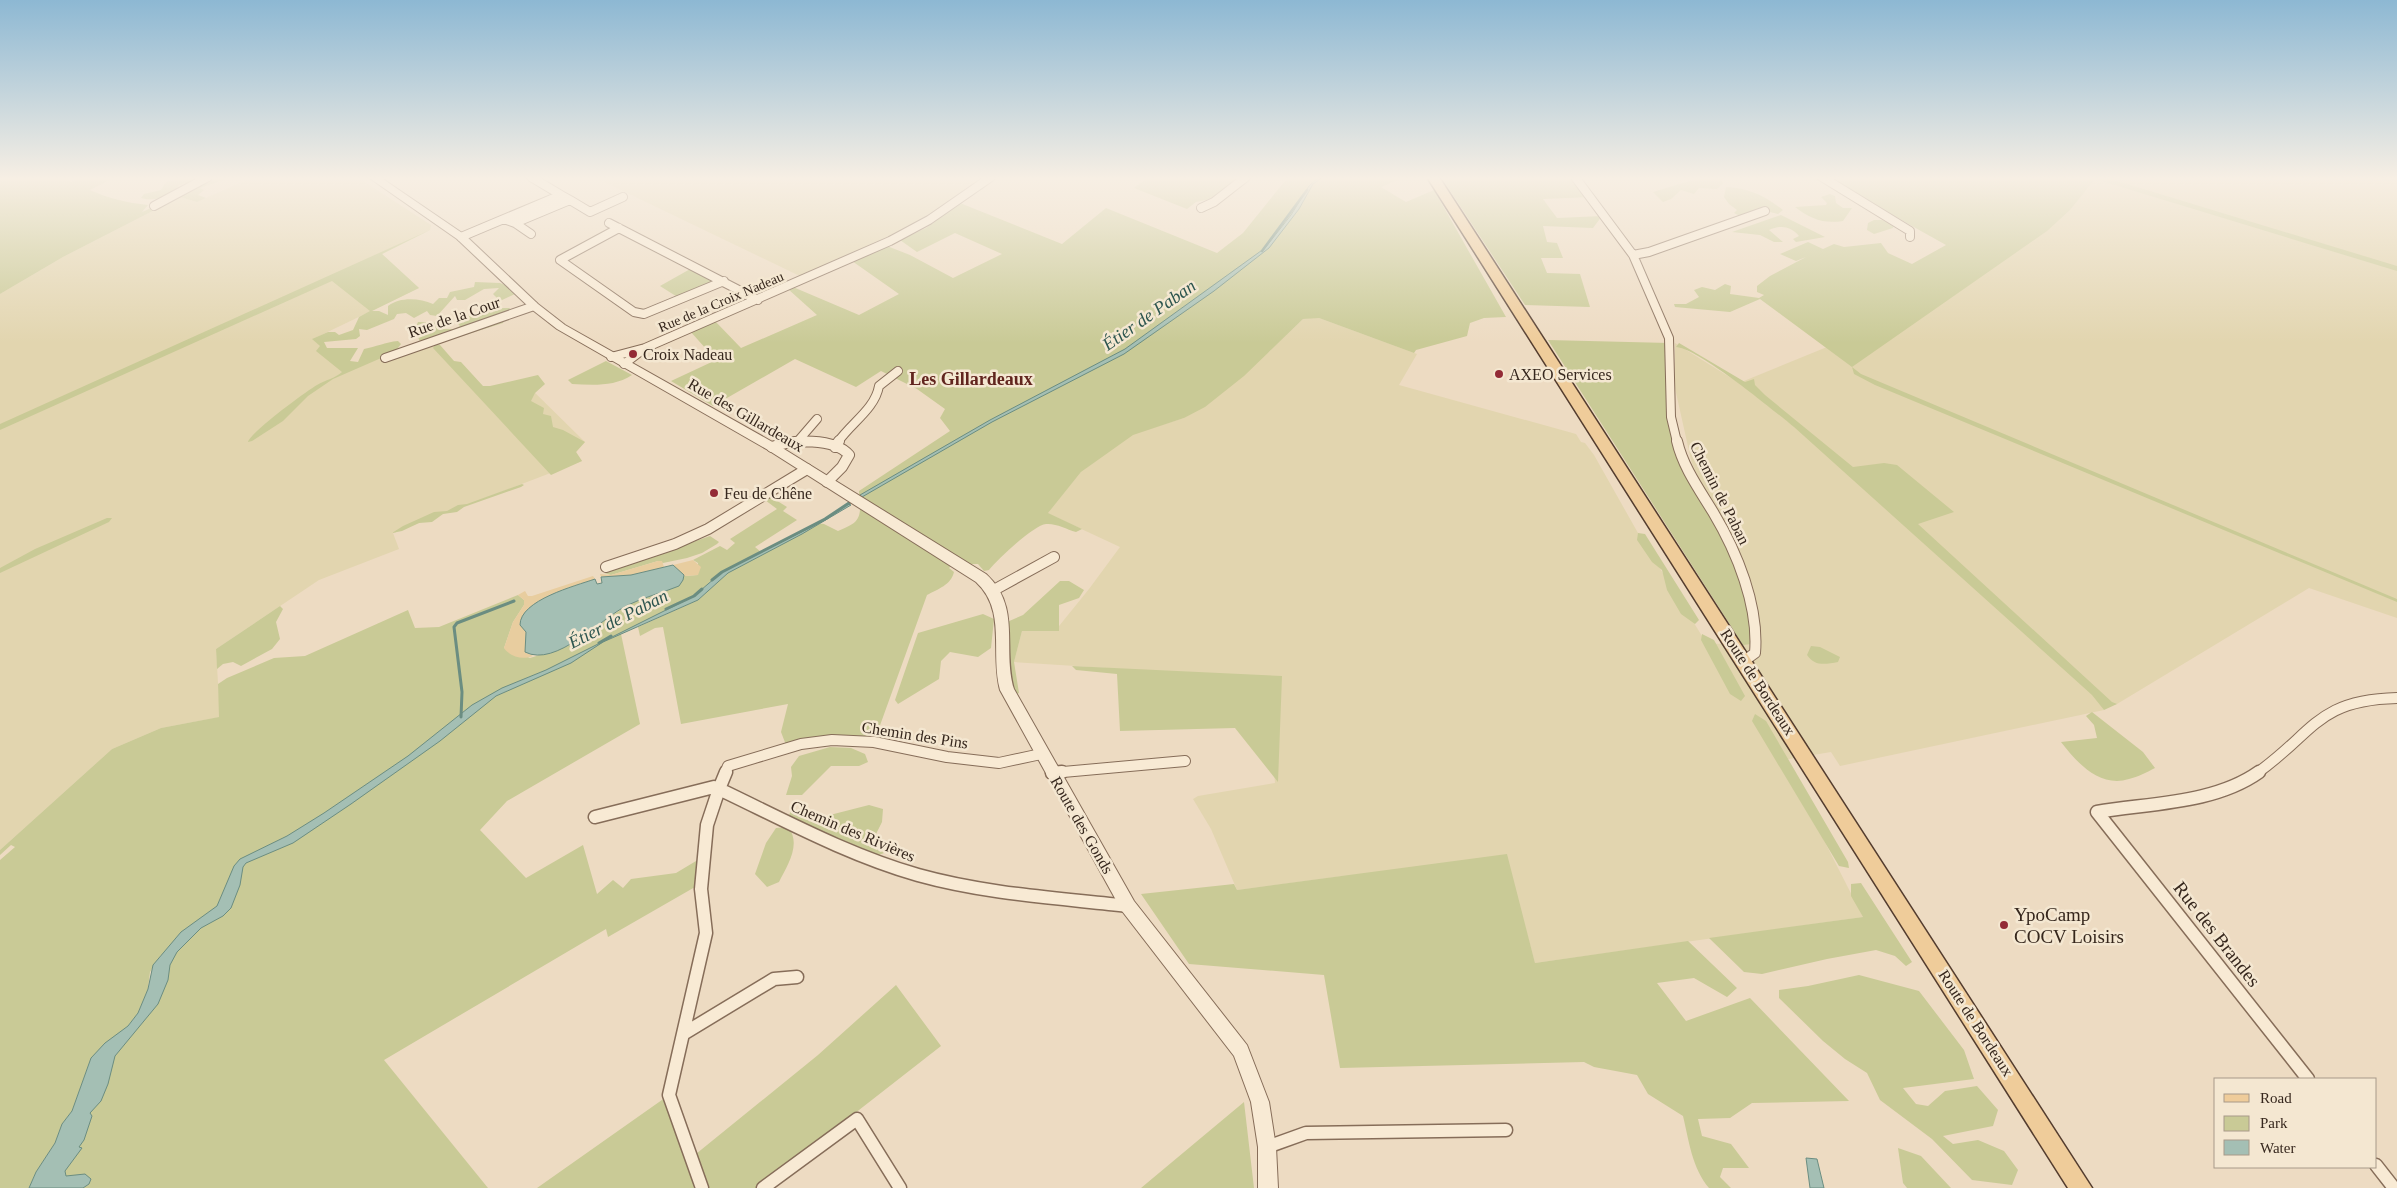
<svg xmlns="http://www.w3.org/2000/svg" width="2397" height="1188" font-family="'Times New Roman',serif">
<rect width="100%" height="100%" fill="#eddbc2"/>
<path fill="#e2d5af" d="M253,177h104l74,48 -1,5 -48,24 37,34 -106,51 34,31 83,-32 50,54 44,-10 61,60 -9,10 6,9 -189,72 6,16 -80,31 -103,69 4,68 -59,11 -49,21 -112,101v-556l63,-37 117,-60 17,5z
M594,177h393l-71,47 -110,55z
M2088,177h309v441l-88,-30 -192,116 -15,3 2,3 -264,56 -9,-14 -48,8 80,157 -328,46 -13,-48 -179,-39 -106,14 -26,-61 -18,-30 5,-3 77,-13 -9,-105 -252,-16 8,-31h33l34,-42 31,-42 -73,-34 34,-41 49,-37 54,-17 86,-67 33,-32 7,-1h9l98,36 -18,31 177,49 5,8 4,1 9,12 44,78 69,111 50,-1 -66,-183 -16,-72v-45l64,40 88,-36 15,12z"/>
<path fill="#c9ca96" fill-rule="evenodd" d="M0,177l38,2 4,-2h29l-4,3 4,2 11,-5h33l-25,13c17,8 38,13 58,15l-6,7 52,-23 21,-12 14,1 -29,10 4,2 -6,5 8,3 -9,4 -17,-5 -117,60 -63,37z
M182,177h16l-4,4 -15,4c-5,12 -26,17 -38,13l3,-4 17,-4 5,-8z
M1148,177h87l5,2 -24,19 -20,4 -9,7 -53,-21z
M1288,177h32l-8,6 -17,27 4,-1 14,-25 10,-7h72l5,2 -19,8 25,15 28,-12 72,127 -22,1 -14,5 -3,13 -51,14 -2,3 -95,-35 -16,1 -59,57 -39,31 -21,11 -51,17 -52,37 -33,41 34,16 -6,3c-10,-3 -20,-9 -30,-8 -12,1 -48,35 -57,46l-5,1 -6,-7h-7l-11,-4 -101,-64v-5l91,-60 -10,-13 5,-9 -28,-20 -36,-18 -25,16 -61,-28 -82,47 -42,-25 45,-21 -26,-29 25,-10 26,27 76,-33 -29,-26 5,-2 66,28 40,-21 -47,-33 35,-15 23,9 43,23 49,-24 -47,-21 -38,19 -17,-12 26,-12 34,-25 102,41 44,-36 111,45 26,-20z
M1441,177h129l21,20 -48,2 14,19 45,-2 -9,12 -50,-2 4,16 10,1 6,15h-22l6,15 33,1 10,33 -65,-2z
M1703,177h18l2,6 -6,6 -18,-1 -5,6 -13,-4 -10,9 -8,3 -10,-10z
M1806,177h298l293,89v5l-302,-92 -25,31 -23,21 -195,136 9,7 536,225v3l-522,-217 -21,-11 -2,-7 -92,-68 -30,13 -55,-5 -1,-3h12l13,-7 -5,-7 8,-3 13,3 10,-6 6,2 -1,8 29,4 5,-3 -7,-3v-6l13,-10 36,-19 -10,4 -16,-7 28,-12 15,7 11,-5 10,3 37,-4 7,10 24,11 34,-19 -118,-66 -11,2z
M1726,187c23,1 39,9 57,23l-5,4 -20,-5 -18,7 -6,-3 3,-3 -8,-6 -5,-7z
M1830,194l5,2 1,7 7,5h9l-9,13c-20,3 -32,-2 -48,-14l31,-2 1,-2 -6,-6z
M1781,215l44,22 -29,5 -3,-3 6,-3c-8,-10 -19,-11 -30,-6l14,12h-9l-14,-7 -28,-3z
M1874,220h8l12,5 -1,3 -19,6 -7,-4 1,-7z
M430,230l-48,24 37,34 -47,23h7l9,4v-9c12,-9 31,-8 45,-2l6,-6h8l3,-6 24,-5 1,-5 25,1 15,6v5l-15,7 -7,-7 6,-6 -15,1 -19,11h-8l-2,-4 -18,20 -7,-1 -3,-4 -13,7 -8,-5 -9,1 -3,5 -27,11 -8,-1 1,7 -4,3 -32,3 3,6h31l-8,13 8,1 6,-13c12,-2 21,-7 34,-8l3,3 -6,8 -62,27 -25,17 -25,25 -31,20 -4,1c3,-10 57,-50 69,-57 8,-5 19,-7 25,-13l-26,-21 4,-5 -8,-7 16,-7h7l4,3 14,-5 6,-13 11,-6 -38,-30 -332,149v-6z
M692,268l19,12 -1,3 -31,15 -19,-12z
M501,308h9l-7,15 -66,21 3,1 14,16 7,1 22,24h7l48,-11 7,9 -10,9 -4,8 13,7 -1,6 8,2 2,11 10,3 22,12 -9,10 6,9 -31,14 -118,-127 2,-3 -15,-3 -5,-13 3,-7 25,1 -2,6h13l6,-3 -5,-6z
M1548,340l121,3 2,74 7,29 51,104 18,47 4,47 -8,1z
M1679,343l66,39 9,-3 1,6 10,10 88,72 31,-4 13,2 57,47 -36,12 194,178 5,2 -13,6 -12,-15 -298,-268c-21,-17 -96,-79 -118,-80z
M606,361l26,14c-18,12 -40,10 -60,9l-4,-4z
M522,484l2,1 -3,2 -57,20 -7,5 -14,2 -11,8 -13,1 -17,8 -10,2 11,-7 31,-14 13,-1 11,-6 9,-1z
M771,497l16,10 -4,4 14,9 -42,27 6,5 -39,20 -28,24 -73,38 19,90 -133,77 -27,29 46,48 57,-33 14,49 16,-14 10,8 8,-9 45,-6 20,-12 2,15 -3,11 -87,50 -2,-8 -222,131 104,128h-423l-5,-17 41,-94 20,-36 31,-37 9,-49 -11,17 -2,17 -10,24 -10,13 -37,32 -19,53 -10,13 -7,19 -19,29 -7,16h-29v-328l15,-13 -4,-2 -11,10v-5l112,-101 49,-21 58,-11 -1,-33 9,-6 47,-20 31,-2 103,-46 7,18 24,-1 79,-32 6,5v5l-11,17 -9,26 26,10 38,-12 61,-42 50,-18 5,-10 14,-1v-12l-5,-3 27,-14 7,4 8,-7 -5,-4 47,-30 -12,-9zM541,672l2,2 -55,26 -20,17 2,-10c23,-14 46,-25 71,-35z
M860,508l91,58 -2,2 5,4c-3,13 -16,17 -27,23l-53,147 -88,3 -5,-13 7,-28 -107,20 -18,-97 -8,1 -15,8 -2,-9 60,-27 30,-27 89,-50 7,1 14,7c13,-6 22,-8 22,-23z
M107,518h5l-3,4 -109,51v-5l35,-19z
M1638,533l7,1 54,86 -4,4 -14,-10 -14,-24 -5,-20 -10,-8 -15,-22z
M710,536l9,6 -2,2 -15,9 -15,5 -24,5 -5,-2 -47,14 -7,-2z
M1060,581h9l15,9 -5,8 -20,7v26h-37l-8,31 5,31 -8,4 -4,-75 16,-7z
M280,606l3,3 -7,13 4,17 -8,10 -31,17 -8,-4 -10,2 -6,5 -1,-20z
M983,614l11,5 -3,29 -13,9 -28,-5 -9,9 -2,18 -41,25 -3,-4 23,-67z
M1702,634l12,6 31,56 -4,5 -11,-7 -29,-54z
M1811,646l9,1 20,10 -2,5c-12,2 -23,5 -31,-7z
M1072,666l210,10 -4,106 -43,-54 -115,3 -3,-57 -41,-4z
M2092,712l51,40 12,16c-8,4 -17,9 -26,11 -29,9 -52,-16 -68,-37l36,-4 -3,-13 -8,-9z
M1755,714l11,7 82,141 1,6 -10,-2 -87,-145z
M830,747l21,1 14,6 3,8 -9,4h-28l-29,29h-16l6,-19 -1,-9 8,-11z
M869,805l14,4 -1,13 -6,12 11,11 -3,8 -8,3 -88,-39 3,-6 35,5z
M788,827c14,17 -1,39 -9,55l-12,5 -12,-13 11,-31 10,-15z
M1507,854l28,109 153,-22 49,47 -10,9 -33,-19 -37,5 29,38 64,-23 99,103 -97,2 -22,15 -32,1 4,17 29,8 18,24h-26l-3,9 11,11h-22c-17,-20 -20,-47 -26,-72l-35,-22 -11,-19 -43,-8 -10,-5 -244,6 -16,-93 -135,-11 -48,-70 93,-10 3,6z
M1861,883l51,79 -6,4 -11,-10 -19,-6 -49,9 -65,15 -18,-2 -35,-34 154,-21 -12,-21v-12z
M1859,975l60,16 45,59 10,29 -71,9 13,16 12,2 17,-15 32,-5 21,24 -5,16 -50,10 10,8 25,-4 26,11 14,19 -6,15 -40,-5 -40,-41 -52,-39 -13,-27 -22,-14 -22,-18 -44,-43v-8l29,-4z
M896,985l45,61 -182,142h-222l132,-93 22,63 127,-103z
M1244,1102l10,86h-113z
M1898,1148l23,8 30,32h-44l-4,-5z"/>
<path fill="#e8cd9f" d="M693,560l8,7 -3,8 -14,1 -11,-11z
M658,561h4l2,6 -33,8 -30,2 -1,-3 11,1z
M593,576l2,3 -46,16 -23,37 -1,20 8,4c-10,4 -23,1 -29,-8l9,-26 11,-17v-5l-6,-5 7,-4 3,5h4z"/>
<path fill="#a4bfb4" stroke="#6b8d81" d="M1319,177h4l-10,7 -14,25 -30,39 -55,43 -90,63 -132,68 -130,75 -2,-2 130,-75 135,-71 140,-101 26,-33 18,-29z
M848,504l3,1 -49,29 -74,39 -30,27 -95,42 -32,21 -75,33 -56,45 -89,63 -58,39 -47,20 -3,4 -3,18 -9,23 -8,8 -22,12 -24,24 -7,13 -2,15 -10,24 -43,52 -7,28 -7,17 -11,12 2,3 -8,24 -5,7 3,1 -17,23 1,5 19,-2 6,5 -2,5 -6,4h-54l7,-16 19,-29 7,-19 10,-13 19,-53 14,-15 23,-17 10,-13 10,-24 5,-24 28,-33 36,-26 17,-40 6,-7 47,-23 37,-23 84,-57 64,-51 30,-17 44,-18 148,-74 28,-24 105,-53z
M673,565l11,10 -1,5 -4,6c-17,7 -35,11 -51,19 -27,13 -72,63 -103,47l1,-20 -6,-7c0,-25 55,-39 75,-46l2,5 5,-1 -1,-6 30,-2z
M1806,1158l11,1 7,29h-14z"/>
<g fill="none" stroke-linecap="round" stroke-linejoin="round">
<path stroke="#6b8d81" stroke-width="2.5" d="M1262,251l45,-61"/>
<path stroke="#6b8d81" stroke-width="3" d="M712,580l10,-8 103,-53 27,-18
M666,609l28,-13 8,-7
M599,643l12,-7
M461,717l1,-25 -8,-65 3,-4 57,-22"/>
<g stroke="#866d59" stroke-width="10">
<path id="minor-far2" d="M531,177l30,18
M1575,177l58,78 36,83 2,79 6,25
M1822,177l88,54v6
M570,200l20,12 33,-15
M154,206l54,-29
M1201,208l13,-6 32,-25
M515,223l16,11
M609,223l149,77
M619,228l-59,32 74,52 10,2 80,-33
M461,237l100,-42 9,5 -55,23 -11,-4
M1633,255l16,-3 116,-41
M645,348l245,-107 39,-21 62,-43
M611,357l34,-9 -21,16
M385,358l149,-52
M798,441l19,-22
M790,442h21
M838,442c13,-19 37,-33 41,-56l19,-15"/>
</g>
<g stroke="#866d59" stroke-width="12">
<path id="minor-far1" d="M1677,441c6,26 22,48 36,71 24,40 46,94 42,141l-11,8
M772,447c19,-8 63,-9 77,8l-7,12 -15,15
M835,447l4,-6
M606,567l69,-23 33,-15 99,-60
M994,590l60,-33
M725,773l3,-7 73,-22 31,-4 42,2 73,15 52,6 42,-9
M1052,773l133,-12
M2257,773c57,-40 59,-73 140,-75"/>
</g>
<g stroke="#866d59" stroke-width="15">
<path id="minor" d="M2259,772c-45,32 -110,31 -162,40l211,267
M1052,773l10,-1
M595,817l119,-30 5,2 7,-17
M683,1034l91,-55 23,-2
M1267,1147l39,-14 200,-3
M2376,1165l18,23
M702,1188l-33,-93 37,-162 -5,-44 6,-64 12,-36c65,31 129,66 199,86 68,19 140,23 210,31
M763,1188l94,-69 43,69"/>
</g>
<g stroke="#866d59" stroke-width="2">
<path id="tertiary" d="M368,177h12l85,58 73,69 27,21 211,119 210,130c36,33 16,74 28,115l120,212 113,144 22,57 7,45 2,41h-20v-41l-7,-45 -17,-46 -112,-145 -122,-221c-10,-37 7,-80 -24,-108l-208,-132 -211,-121 -27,-21 -73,-69z"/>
</g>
<g stroke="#533c2e" stroke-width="3">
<path id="primary" d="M1427,177h12l653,1011h-24z"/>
</g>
<use href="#minor-far2" stroke="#f8ead4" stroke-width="8"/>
<use href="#minor-far1" stroke="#f8ead4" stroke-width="10"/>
<use href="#minor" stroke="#f8ead4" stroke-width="12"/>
<use href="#tertiary" fill="#f8ead4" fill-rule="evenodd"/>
<use href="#primary" fill="#efcc9a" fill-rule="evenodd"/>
</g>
<linearGradient id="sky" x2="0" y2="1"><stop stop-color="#8db8d3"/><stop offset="0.52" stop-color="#f7efe4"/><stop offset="1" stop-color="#f7efe4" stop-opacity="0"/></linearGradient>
<rect width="2397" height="343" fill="url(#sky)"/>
<g fill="#932b36" stroke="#f4e7d1" stroke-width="2">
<circle cx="633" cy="354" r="5"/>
<circle cx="1499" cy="374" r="5"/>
<circle cx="714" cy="493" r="5"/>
<circle cx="2004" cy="925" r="5"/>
</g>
<g text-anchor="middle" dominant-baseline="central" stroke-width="5" stroke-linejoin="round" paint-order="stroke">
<g font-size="14" fill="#36271d" stroke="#f4e7d1">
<text transform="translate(721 302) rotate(-23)">Rue de la Croix Nadeau</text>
</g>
<g font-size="16" fill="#36271d" stroke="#f4e7d1">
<text transform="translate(454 317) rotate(-19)">Rue de la Cour</text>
<text transform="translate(746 415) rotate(30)">Rue des Gillardeaux</text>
<text transform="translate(1720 493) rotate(63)">Chemin de Paban</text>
<text transform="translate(1758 682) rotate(57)">Route de Bordeaux</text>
<text transform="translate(915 735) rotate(9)">Chemin des Pins</text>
<text transform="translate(1082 825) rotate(60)">Route des Gonds</text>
<text transform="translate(853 831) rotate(23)">Chemin des Rivières</text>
<text transform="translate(1976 1023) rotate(57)">Route de Bordeaux</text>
</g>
<g font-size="16" fill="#36271d" stroke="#f4e7d1" text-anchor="start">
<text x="643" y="354">Croix Nadeau</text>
<text x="1509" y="374">AXEO Services</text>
<text x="724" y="493">Feu de Chêne</text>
</g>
<g font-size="18" font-style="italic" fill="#2d554f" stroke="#f4e7d1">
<text transform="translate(1149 315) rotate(-35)">Étier de Paban</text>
<text transform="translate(618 619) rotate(-27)">Étier de Paban</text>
</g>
<g font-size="18" font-weight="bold" fill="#61251e" stroke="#f4e7d1">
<text x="971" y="379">Les Gillardeaux</text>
</g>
<g font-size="19" fill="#36271d" stroke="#f4e7d1" text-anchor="start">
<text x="2014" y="914">YpoCamp<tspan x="2014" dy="22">COCV Loisirs</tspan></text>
</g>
<g font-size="19" fill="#36271d" stroke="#f4e7d1">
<text transform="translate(2217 934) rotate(52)">Rue des Brandes</text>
</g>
</g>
<rect x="2214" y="1078" width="162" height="90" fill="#f4e7d1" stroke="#a89a89"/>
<rect x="2224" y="1094" width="25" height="8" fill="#efcc9a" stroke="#a89a89"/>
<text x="2260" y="1103" font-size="15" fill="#36271d">Road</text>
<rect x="2224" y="1116" width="25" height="15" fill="#c9ca96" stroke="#a89a89"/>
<text x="2260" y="1128" font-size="15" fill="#36271d">Park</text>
<rect x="2224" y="1140" width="25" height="15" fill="#a4bfb4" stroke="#a89a89"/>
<text x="2260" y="1153" font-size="15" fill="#36271d">Water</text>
</svg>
